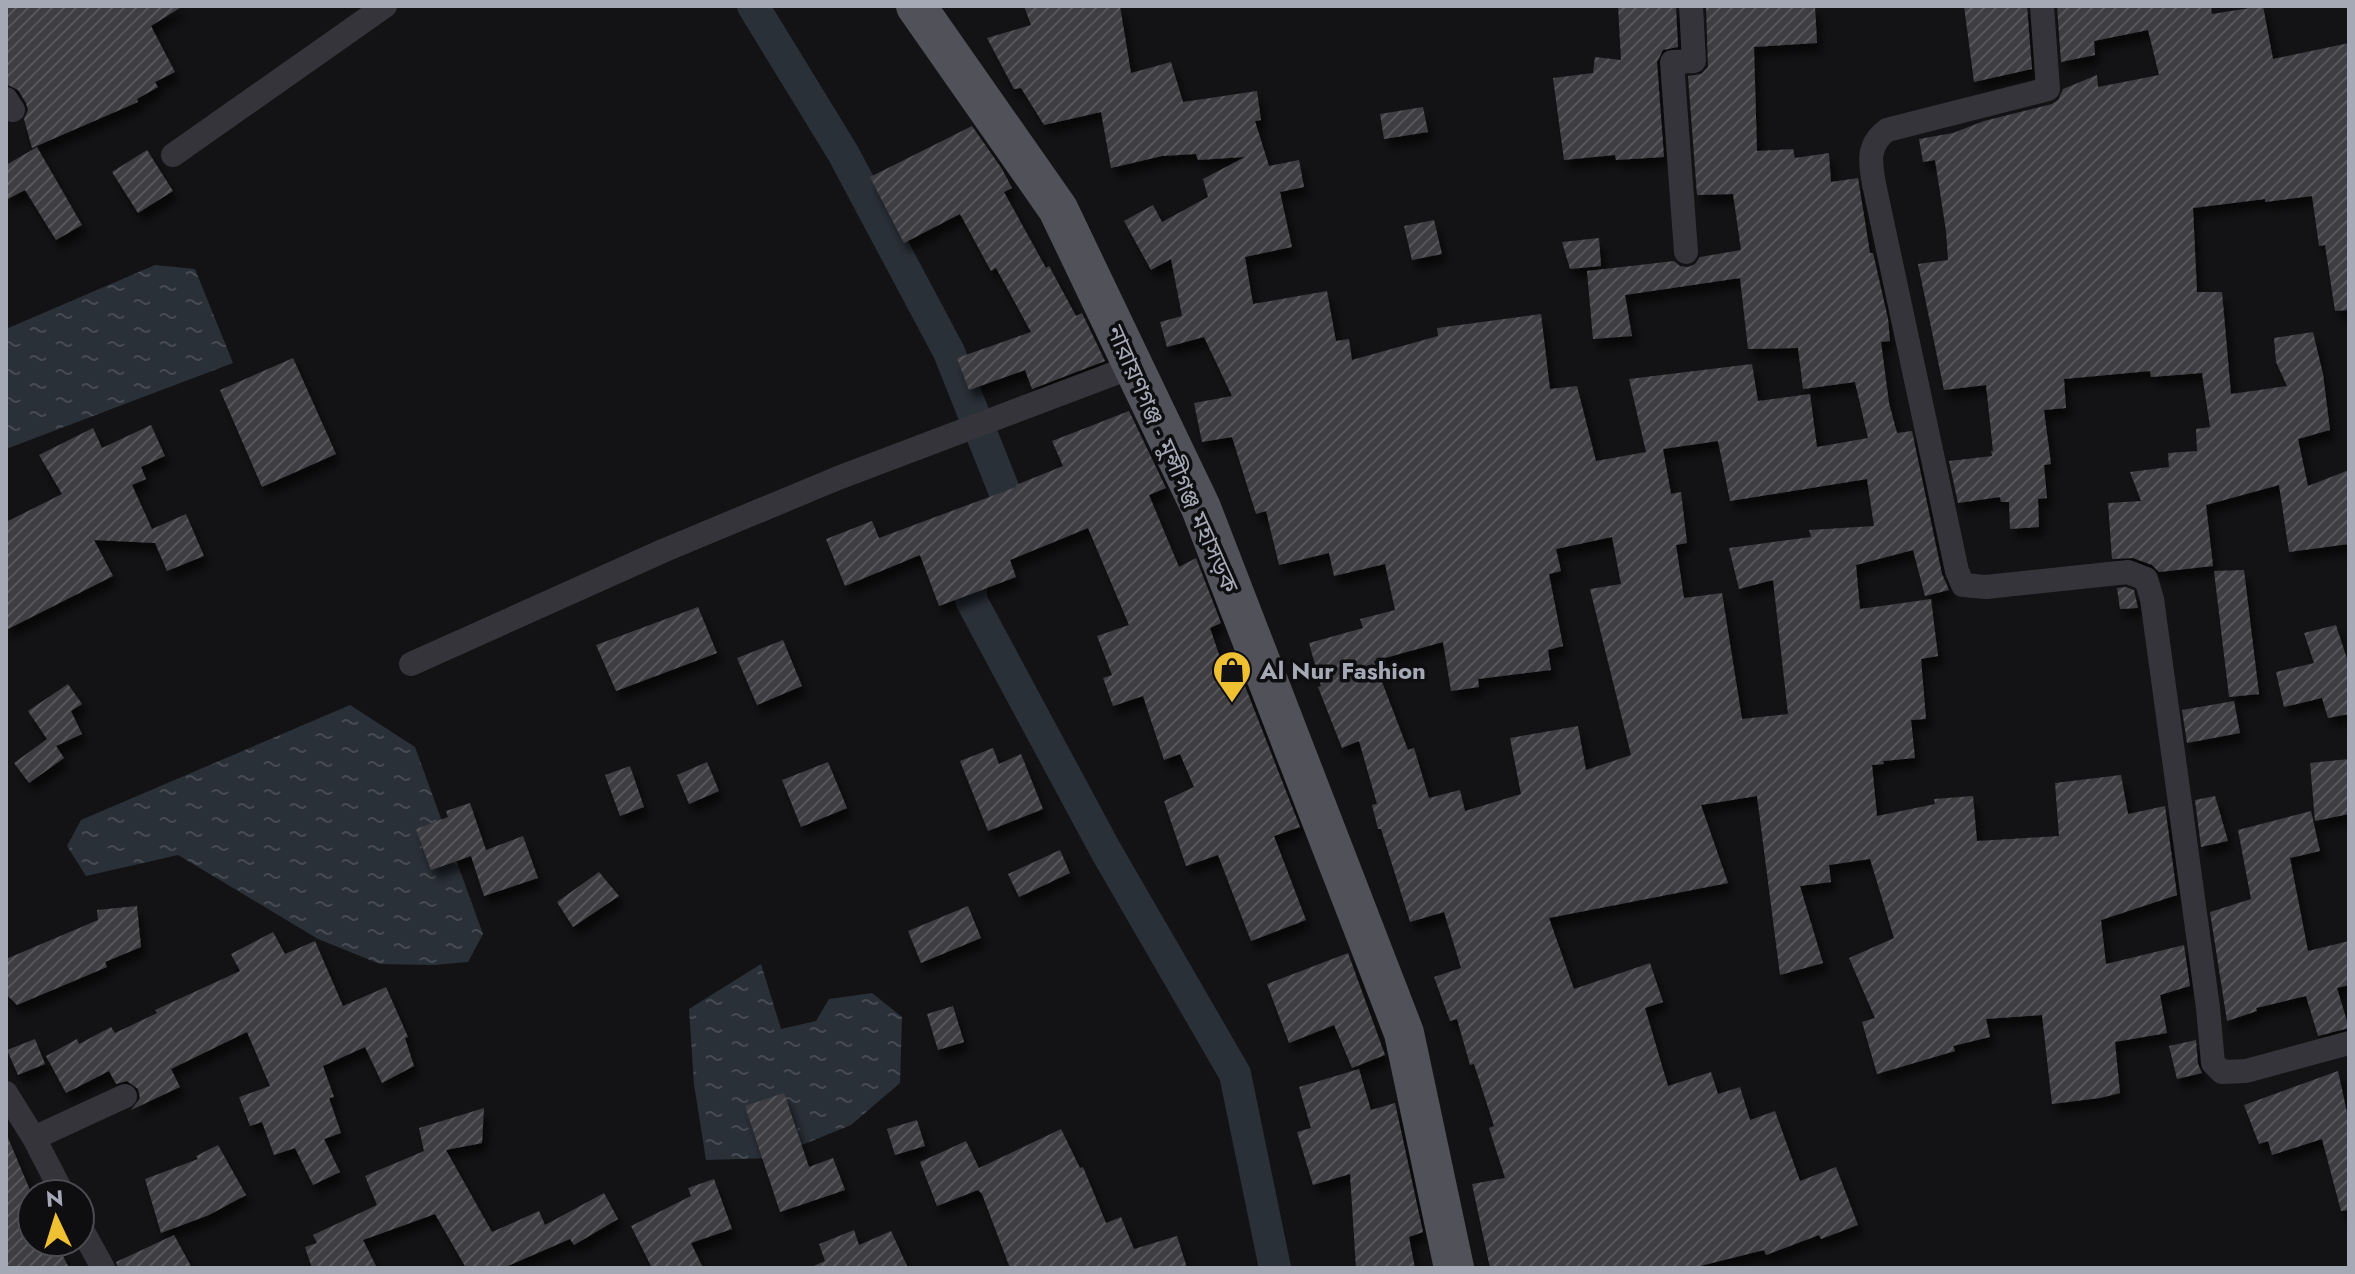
<svg xmlns="http://www.w3.org/2000/svg" width="2355" height="1274" font-family="Jost,'Noto Sans Bengali',sans-serif">
<defs>
<pattern id="water-ripples" width="26" height="14" patternUnits="userSpaceOnUse" patternTransform="scale(2)"><rect width="26" height="14" fill="#2a3038"/><path d="M2 4q2-2 4 0t4 0M15 11q2-2 4 0t4 0" fill="none" stroke="#464b53"/></pattern>
<pattern id="building-hatch" width="6" height="6" patternUnits="userSpaceOnUse" patternTransform="scale(2)"><rect width="6" height="6" fill="#3d3d42"/><path d="M-1 1l2-2M0 6l6-6M5 7l2-2" fill="none" stroke="#56565b"/></pattern>
<filter id="shadow"><feDropShadow dx="5" dy="9" stdDeviation="4" flood-color="#0009"/></filter>
</defs>
<rect width="100%" height="100%" fill="#131315"/>
<path fill="url(#water-ripples)" d="M155,265l40,4 38,94 -227,86v-120z
M350,705l65,42 68,187 -15,28 -34,3 -54,-1 -62,-25 -140,-84 -92,21 -19,-30 14,-26z
M761,964l20,65 35,-8 13,-22 43,-6 30,24 -2,66 -49,42 -81,33 -64,2 -12,-76 -5,-75z"/>
<g fill="none" stroke-linecap="round" stroke-linejoin="round">
<path stroke="#2a3038" stroke-width="32" d="M753,6l90,147 106,199 62,156 -40,34v58l135,251 129,223 40,194"/>
</g>
<path fill="url(#building-hatch)" fill-rule="evenodd" filter="url(#shadow)" d="M6,6h177l-32,20 24,46 -20,10 3,5 -21,12 1,3 -106,46 -8,-29 4,-9 -2,-7 -8,-13 -12,-6z
M1024,6h96l11,67 40,-11 12,40 74,-11 4,29 -6,1 14,45 30,-6 5,27 -24,5 12,55 -47,10 8,47 74,-13 9,50 13,-2 3,21 86,-24 -1,-8 104,-14 9,75 27,-3 19,75 50,-9 -17,-73 123,-15 6,37 52,-7 7,53 51,-9 -13,-56 -52,7 -5,-41 -50,1 -8,-71 -115,17 7,41 -39,3 -6,-68 87,-10 6,5 8,1 7,-3 5,-7 41,-7 -8,-56 -36,1 -9,-119 13,-2 7,-7 -2,-61h109l2,37 -63,4 3,104 36,-2 2,9 34,-5 2,29 27,-4 12,75h3l15,66 2,22 -9,1 8,61 8,30 15,-2 30,143 7,16 -24,6 -12,-46 -57,15 4,44 71,-10 7,57 -17,3 5,60 -15,1 4,38 -32,3 1,3 -12,1 5,51 58,-12 -1,-5 39,-3 4,45 82,-5 -4,-53 66,-8 7,39 37,-8 12,89 -76,25 5,44 78,-19 6,41 -30,9 7,38 -52,9 5,51 -20,5 -48,6 -10,-89 -56,4 4,18 -37,9 2,5 -78,23 -15,-52 13,-4 -26,-60 45,-20 -24,-79 -41,6 2,17 -31,4 23,77 -43,12 -23,-179 -56,9 27,78 -179,35 25,71 76,-26 13,39 -18,6 23,78 43,-14 7,22 22,-7 10,33 25,-9 25,70 36,-14 22,58 -37,14 -2,-4 -53,20 -2,-5 -72,18h-202l-18,-84 33,-6 -16,-50 5,-2 -20,-62 -4,1 -13,-46 -7,2 -16,-44 27,-9 -17,-56 -34,10 -29,-93h-3l-6,-24 5,-1 -18,-63 -17,7 -24,-61 3,-1 -12,-43 54,-15 -3,-9 35,-9 -10,-46 -51,12 -5,-23 -50,12 -13,-54 -10,3 -24,-77 -30,5 -8,-39 38,-7 -28,-59 -37,10 -7,-25 22,-6 -11,-57 -20,11 -27,-49 29,-16 9,17 46,-25 -5,-18 42,-22 -47,3 -2,-6 -34,2 -51,12 -10,-56 -57,13 -23,-37 -7,1 -27,-51 44,-13zM1718,441l12,60 137,-22 7,47 -65,4 2,7 -82,11 10,41 34,-9 15,134 -46,5 -20,-126 -38,5 -8,-53 11,-2 -6,-51 -10,2 -8,-45zM1612,537l9,47 -31,5 41,166 -45,15 -8,-44 -68,12 11,56 -56,17 -5,-21 -31,8 -15,-50 -6,2 -34,-89 69,-19 8,49 28,-4 -1,-8 73,-9 -3,-20 15,-4 -14,-72 12,-3 -5,-22z
M1618,6h58l2,41 -15,3 -6,12 7,95 -48,3 -1,-5 -51,5 -11,-82 40,-5 2,-16 26,3z
M1964,6h63l5,63 -58,13z
M2057,6h154l1,8 51,-8 10,53 76,-16v267l-14,1 -10,-66 -6,1 -7,-50 -47,6v-3l-72,9 4,84h25l9,102 56,-8 -11,-24 -2,-24 39,-6 10,42 7,56 -32,9 10,47 41,-16v74l-60,8 -10,-67 -73,20 7,61 -54,6 -7,-7 -19,-7 -21,1 -4,-56 33,-2 -11,-29 39,-5 -1,-14 29,-2 -1,-22 14,-2 -8,-54 -51,4 -1,-6 -86,8 2,29 -22,2 7,54 -7,1 3,33 -9,1 1,28 -29,2 -1,-27h-8l-1,-5 -42,6 -9,-42 43,-5 -1,-5h2l-7,-66 -42,5 -26,-126 30,-4 -2,-29 -11,-71 -12,2 -4,-23 34,-6 31,-12 68,-17 6,-4 5,-11 34,-14 1,12 61,-12 -11,-45 -54,11 1,14 -34,7z
M1423,107l5,25 -44,7 -4,-25z
M972,126l30,43 10,19 -8,4 42,76 3,-2 27,50 6,-3 23,48 -73,28 -7,-19 -56,20 -12,-32 74,-26 -35,-64 -5,3 -31,-57 -56,29 -34,-66z
M37,147l45,78 -26,15 -31,-50 -19,10v-35z
M147,150l26,41 -35,22 -26,-41z
M1434,220l8,34 -30,6 -8,-34z
M1599,238l2,28 -31,3 -8,-27z
M293,358l43,96 -74,33 -42,-97z
M1129,411l37,77 -17,7 30,72 17,-9 25,65 -11,5 18,53 13,-5 59,151 -26,9 32,84 -55,21 -33,-86 -32,11 -22,-65 30,-14 -14,-33 -16,6 -21,-64 -30,10 -10,-28 9,-3 -15,-39 32,-11 -41,-97 -78,32 6,17 -77,29 -19,-51 -75,31 -19,-47 46,-18 7,17 137,-51v-2l47,-19 -11,-25z
M151,425l14,31 -24,11 5,12 -14,6 20,44 34,-15 18,42 -37,15 -12,-28 -61,-3 19,36 -107,54v-108l56,-28 -23,-39 54,-27 9,20z
M2244,570l15,124 -30,3 -15,-126z
M2126,587l8,3 4,18 -18,1 -3,-21z
M698,607l19,46 -101,38 -20,-46z
M2336,625l13,40v49l-21,4 -6,-20 -38,9 -8,-35 38,-9 -10,-30z
M783,640l19,46 -45,19 -20,-47z
M68,684l14,20 -11,7 11,23 -26,12 8,12 -35,25 -15,-20 33,-24 -19,-28z
M2234,701l6,32 -53,10 -5,-33z
M993,748l6,16 22,-10 22,55 -55,22 -28,-70z
M2349,759v55l-34,7 -5,-58z
M707,762l12,29 -30,13 -12,-29z
M828,762l19,46 -46,19 -19,-47z
M630,766l14,41 -24,9 -15,-41z
M2215,796l13,45 -27,6 -6,-47z
M470,803l16,47 37,-14 15,42 -54,18 -13,-40 -40,14 -15,-41 32,-12 -2,-6z
M2311,811l9,40 -30,7 18,93 41,-10v44l-12,3 12,40 -31,8 -12,-40 -50,12 1,3 -30,10 -17,-109 41,-13 -13,-69z
M1060,850l10,23 -51,24 -11,-23z
M599,872l20,24 -46,31 -16,-25z
M137,906l4,41 -36,15 2,5 -90,38 -11,-11v-35l92,-39 -1,-10z
M968,906l13,32 -60,25 -13,-32z
M273,932l12,22 30,-13 28,65 43,-19 22,50 -3,1 9,28 -32,17 -17,-36 -42,19 11,31 -5,1 12,35 -17,6 16,33 -27,13 -18,-37 -21,7 -12,-33 -12,4 -11,-29 31,-11 -23,-54 -76,37 9,18 -49,23 9,-12 -2,-9 -11,-8 -11,3 -7,-13 -43,22 -20,-37 31,-17 2,5 32,-17 4,6 42,-20 -2,-3 85,-39 -9,-17z
M1348,953l37,102 -33,13 -18,-43 -45,18 -22,-59z
M953,1006l11,36 -26,8 -11,-36z
M35,1039l10,25 -27,11 -11,-25z
M2196,1040l2,24 4,9 -25,6 -8,-33z
M1359,1069l12,41 24,-7 28,129 -14,5 6,31h-59l-6,-94 -37,11 -16,-53 14,-4 -12,-41z
M2338,1071l11,51v88l-8,1 -19,-72 -50,16 -4,-14 -9,3 -15,-39z
M784,1093l25,74 24,-9 12,32 -65,22 -35,-106z
M484,1108l-2,35 -36,7 46,82 47,-21 6,14 59,-32 14,26 -44,26 -4,-6 -67,29h-37l-31,-54 -72,26 14,28h-65l-7,-21 12,-4 -4,-8 64,-30 -12,-29 59,-25 -5,-23z
M917,1120l8,26 -30,9 -8,-26z
M1061,1129l19,39 3,-1 23,56 15,-6 13,32 43,-13 10,32h-177l-28,-74 -4,-4 -41,16 -17,-44 46,-21 13,27z
M6,1133l26,62v47h24l13,26h-63z
M218,1145l28,50 -37,20 -48,18 -16,-54 53,-20 -2,-3z
M714,1179l18,50 -41,14 12,25h-51l-21,-42 60,-30 -3,-8z
M854,1230l5,15 32,-14 17,37h-99l16,-7 -6,-17z
M174,1235l18,33h-74l-2,-6z"/>
<g fill="none" stroke-linecap="round" stroke-linejoin="round">
<path stroke="#34343a" stroke-width="24" d="M2042,6l6,83 -161,41c-20,15 -17,32 -13,54l83,387 6,14 23,2 142,-15 18,7 6,20 56,409 5,55 9,9 24,-1 103,-28
M6,99l7,11
M173,155l212,-149
M1686,252l-14,-190 22,-1 -3,-55
M411,664l254,-114 173,-72 296,-112
M6,1093l28,45 29,56
M34,1138l91,-42
M80,1226l23,42"/>
<path stroke="#505159" stroke-width="40" d="M916,6l142,203 143,299 203,525 50,235"/>
</g>
<defs>
<g id="shop-pin" transform="scale(2)"><path d="M0 17L-7.5 6A9.5 9.5 0 1 1 7.5 6Z" fill="#efc031" stroke="#0e0e10"/><path d="M-5-2.5h2.3a2.7 3.5 0 0 1 5.4 0H5L5.5 6h-11ZM-1.5-2.5h3a1.5 2.3 0 0 0-3 0Z" fill="#111"/></g>
</defs>
<g fill-rule="evenodd">
<use href="#shop-pin" x="1232" y="670"/>
</g>
<g text-anchor="middle" dominant-baseline="central" stroke-width="7" stroke-linejoin="round" paint-order="stroke">
<g font-size="24" fill="#a5a8b5" stroke="#0e0e10">
<text transform="translate(1173 459) rotate(66)">নারায়ণগঞ্জ - মুন্সীগঞ্জ মহাসড়ক</text>
</g>
<g font-size="24" font-weight="bold" fill="#a5a8b5" stroke="#0e0e10" text-anchor="start">
<text x="1260" y="670">Al Nur Fashion</text>
</g>
</g>
<rect width="2355" height="1274" fill="none" stroke="#a5a8b5" stroke-width="16"/>
<g transform="translate(56 1218) rotate(356)"><circle r="38" fill="#0e0e10" stroke="#4a4c52" stroke-width="2"/>
<path d="M0-6L14 30L0 20L-14 30Z" fill="#efc031"/>
<text y="-12" font-size="22" font-weight="bold" text-anchor="middle" fill="#a5a8b5">N</text>
</g>
</svg>
